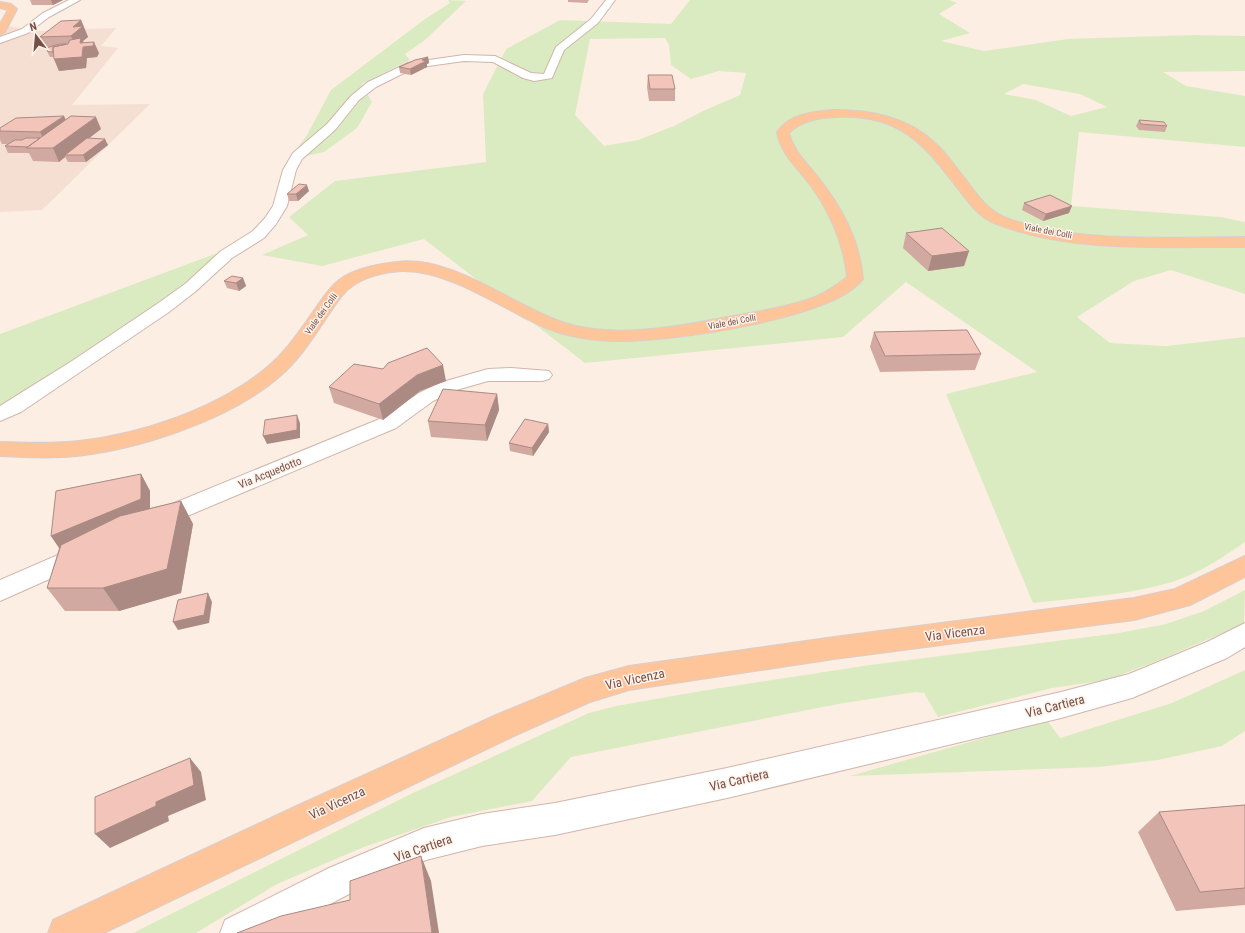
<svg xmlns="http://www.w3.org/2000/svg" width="1245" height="933" font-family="'Roboto Condensed',sans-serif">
<rect width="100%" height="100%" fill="#fdeee3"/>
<path fill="#f5ded2" d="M0,25l37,6 79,-3 -15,18 17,2 -46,57 78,-1 -108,106 -42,2z"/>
<path fill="#dbebc1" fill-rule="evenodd" d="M448,0l18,1 -41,39 -20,14 5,6 -48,24 10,18 -15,26 -33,24 -36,8 19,-25 24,-45 94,-71 25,-16z
M690,0h259l8,3 -18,11 31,19 -29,8 43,10 84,-12 126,-4 51,1v35l-82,1 23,14 59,10v51l-166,-15 -8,74 150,11 24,5v72l-74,-24 -37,11 -57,36 33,26 56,3 79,-9v205c-26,18 -53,36 -84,43 -42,11 -86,13 -128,18l-87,-209 91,-22 -131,-90 -63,55 -258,26 -161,-124 -102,27 -60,-11 46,-20 -19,-18 46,-36 151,-19 -3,-68 23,-45 54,-29 111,4zM665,38l4,7 2,20 20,14 28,-8 27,2 -6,22 -37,16 -29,15 -36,14 -34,6 -29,-31 15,-76zM1023,84l57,10 27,13 -36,9 -35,-16 -32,-6z
M220,252l-26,31 -194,128v-77z
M1245,590l-1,34 -87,37 -50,19 -55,8 -114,29 -14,-24 -8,-1 -78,12 -267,53 -39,44 -81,16 -87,30 -87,37 -81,49h-63l280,-140 176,-80 27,-7 85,-15 169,-26 249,-32 47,-9 38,-13z
M1245,670v61l-23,15 -64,14 -59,7 -249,9 197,-56 13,18 112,-35z"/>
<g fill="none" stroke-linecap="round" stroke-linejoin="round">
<g stroke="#d1b5ac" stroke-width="2">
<path id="minor" d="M69,0h11l-31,17 -21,16 -28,10v-6l22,-8 21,-16z
M606,0h9l-17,23 -34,27 -12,28 -18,3 -11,-3 -30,-16 -29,-1 -50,7 -38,19 -17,13 -24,30 -33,29 -6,11 -9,36 -11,18 -12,14 -32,20 -36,33 -27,21 -148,100 -21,9v-15l72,-45 85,-57 28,-20 36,-33 32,-20 12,-13 8,-12 10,-36 10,-17 34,-29 24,-28 17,-14 40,-19 56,-8 31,1 36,17 13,1 12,-27 35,-28z
M511,368l38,3 3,4 -3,4 -7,2h-54l-35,10 -20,10 -37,27 -230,97 -8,3 -8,-3 -4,-6 4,-6 232,-95 37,-25 20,-10 49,-14z
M81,545l9,2 3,7 -3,7 -90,40v-21z
M1245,623v24l-18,11 -95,40 -71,20 -334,80 -172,37 -73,11 -56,14 -73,32 -78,41h-55l5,-13 104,-52 95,-40 58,-14 73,-11 172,-35 334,-76 68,-18 78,-32z"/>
</g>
<g stroke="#d9cecc" stroke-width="2">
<path id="major" d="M0,2l11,2 6,5 -12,23 -5,3v-11l8,-14 -8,-2z
M832,110c36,-1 75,7 102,32 13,11 22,26 33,39 10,14 21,29 37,36 68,27 168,20 241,20v10c-82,-1 -173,7 -251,-24 -15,-6 -25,-20 -35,-33 -35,-46 -59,-76 -122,-73 -18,1 -35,3 -48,16 5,20 20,32 32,48 22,28 39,62 42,98 -29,40 -191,62 -242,62 -23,0 -48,-3 -70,-11 -9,-3 -18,-8 -26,-12 -35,-18 -84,-49 -124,-47 -17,1 -37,6 -50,16 -11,8 -16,19 -24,30 -14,21 -28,43 -48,60 -48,42 -138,72 -202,79 -26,3 -52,1 -77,0v-14c26,1 53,2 79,-1 62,-7 137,-32 186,-72 19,-15 34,-37 48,-57 8,-11 15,-24 26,-32 16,-12 39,-16 58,-18 55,-7 115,43 165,60 50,18 120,4 171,-6 28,-5 55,-9 82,-19 11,-5 22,-12 32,-20 -3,-32 -17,-65 -36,-91 -13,-18 -30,-31 -34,-54 12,-18 35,-20 55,-22z
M1245,556v21l-55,28 -56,15 -300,39 -205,31 -39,12 -74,33 -412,198h-56l5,-13 237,-111 206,-94 89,-37 44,-12 205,-29 300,-39 41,-9z"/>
</g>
<use href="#minor" fill="#fff" fill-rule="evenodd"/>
<use href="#major" fill="#fec49a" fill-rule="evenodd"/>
</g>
<path fill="#d1a9a0" d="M30,0h33l-10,5h-21z
M568,0h21l-2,3 -19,-1z
M81,20l7,17 -5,4v2l16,10 -2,4 -10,1 -1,10 -27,3 -5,-12v-2h-4l-3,-6 1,-3h-3l-5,-11z
M428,57l1,6 -2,1v3l-16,8 -11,-2 -1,-6z
M648,75l27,14v12h-26l-2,-14z
M66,120l35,9 -12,9 19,7 -22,17h-18l-3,-5 -6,5 -26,-1 -4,-8h-21l-3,-7 4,-2h-7l-2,-4v-12z
M1139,120l28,6 -2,6 -26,-2 -3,-4z
M309,191l-11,10h-9l-2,-7z
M1024,203l45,10 -26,8 -21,-11z
M906,233l63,18 -5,15 -36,5 -25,-23z
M243,278l3,8 -7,5 -12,-3 -3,-7z
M874,332l107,22 -6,16 -95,2 -10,-25z
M446,381l-26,10 -37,29 -49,-17 -5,-16z
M497,394l2,16 -12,31 -56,-4 -3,-16z
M548,424l1,8 -16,24 -23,-5 -1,-8z
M141,474l9,17v17l31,-7 12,23 -12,69 -62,18h-54l-18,-23 12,-40 -8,-12z
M1245,805v100l-69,6 -38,-79 21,-20z"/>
<path fill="#aa8a82" d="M51,0h12l-10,5z
M81,20l7,17 -5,4 2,6 9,-5 5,11 -2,4 -10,1 -1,10 -27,3 -5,-12 22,-12 -5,-11 2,-9z
M428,57l1,6 -2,1v3l-16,8 -1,-6 12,-9z
M64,116l6,13 -26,10 -4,-7z
M96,117l5,12 -34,26h-2v2l-6,5 -6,-14z
M105,139l3,6 -22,17 -3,-7z
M307,185l2,6 -11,10 -2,-7z
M1072,206l-3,7 -26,8 3,-7z
M969,251l-5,15 -36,5 4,-15z
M243,278l3,8 -7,5 -3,-8z
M443,365l3,16 -26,10 -37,29 -4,-16 38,-29z
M497,394l2,16 -12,31 -2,-16z
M297,415l3,8v15l-33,6 -4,-8z
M548,424l1,8 -16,24 -1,-8z
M141,474l9,17v24l-88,37 -11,-16z
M181,501l12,23 -12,69 -62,18 -16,-23z
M208,593l4,9 -3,21 -31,7 -5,-8z
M190,758l11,14 5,28 -38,16 1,5 -59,27 -15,-14z
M421,856l10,25 8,52h-7z"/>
<path fill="#f3c5ba" stroke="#aa8a82" d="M81,20l-8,7 10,-1 -12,10 -31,1 21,-16z
M81,38l-1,5 14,-1 -1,4 -10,1 -1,10 -28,2 -1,-12 15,-3 2,-4z
M60,44h6l-13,3v5l-6,-1 2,-4z
M428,57l-6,3 4,1 -16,8 -11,-2 16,-7z
M648,75h24l3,14h-25z
M64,116l-24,16 -40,-1v-3l16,-10z
M71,116l25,1 -43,31h-27z
M1139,120l25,2 3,4 -26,-2z
M26,138h14l-12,9 -23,-1 10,-6h7z
M87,138l18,1 -22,16h-18z
M299,184l8,1 -11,9h-9z
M1050,195l22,11 -26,8 -22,-11z
M942,228l27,23 -37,5 -26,-23z
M232,276l11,2 -7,5 -12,-2z
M967,330l14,24 -96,2 -11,-24z
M427,348l16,17 -26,10 -38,29 -50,-17 25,-23 29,5 5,-6z
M443,389l54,5 -12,31 -57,-4z
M297,415v15l-34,6 2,-16z
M525,419l23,5 -16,24 -23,-5z
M141,474v25l-90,37 5,-45z
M181,501l-14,68 -64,19h-56l14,-43 59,-29z
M208,593l-4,22 -31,7 5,-22z
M190,758l4,27 -38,17v4l-61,28v-37z
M1245,805v83l-45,4 -41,-80z
M421,856l11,77h-195l44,-17 69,-16v-19z"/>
<g text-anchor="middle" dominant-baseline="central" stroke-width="3" stroke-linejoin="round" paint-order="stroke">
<g font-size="9" fill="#764f48" stroke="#fff3ea">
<text transform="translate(1048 231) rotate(11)">Viale dei Colli</text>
<text transform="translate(321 314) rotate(-54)">Viale dei Colli</text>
<text transform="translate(732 322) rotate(-11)">Viale dei Colli</text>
</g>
<g font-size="11" fill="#764f48" stroke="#fff3ea">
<text transform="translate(270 473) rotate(-22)">Via Acquedotto</text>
</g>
<g font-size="13" fill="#764f48" stroke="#fff3ea">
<text transform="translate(955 633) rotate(-7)">Via Vicenza</text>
<text transform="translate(635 679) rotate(-12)">Via Vicenza</text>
<text transform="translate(1055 706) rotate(-14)">Via Cartiera</text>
<text transform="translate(739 780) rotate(-13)">Via Cartiera</text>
<text transform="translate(337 803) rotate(-25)">Via Vicenza</text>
<text transform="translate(423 848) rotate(-19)">Via Cartiera</text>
</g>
</g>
<g transform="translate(36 36) rotate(344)" stroke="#fff3ea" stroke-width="3" paint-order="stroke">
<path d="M0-3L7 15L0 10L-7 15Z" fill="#764f48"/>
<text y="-6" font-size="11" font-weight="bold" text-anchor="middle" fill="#764f48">N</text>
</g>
</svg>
